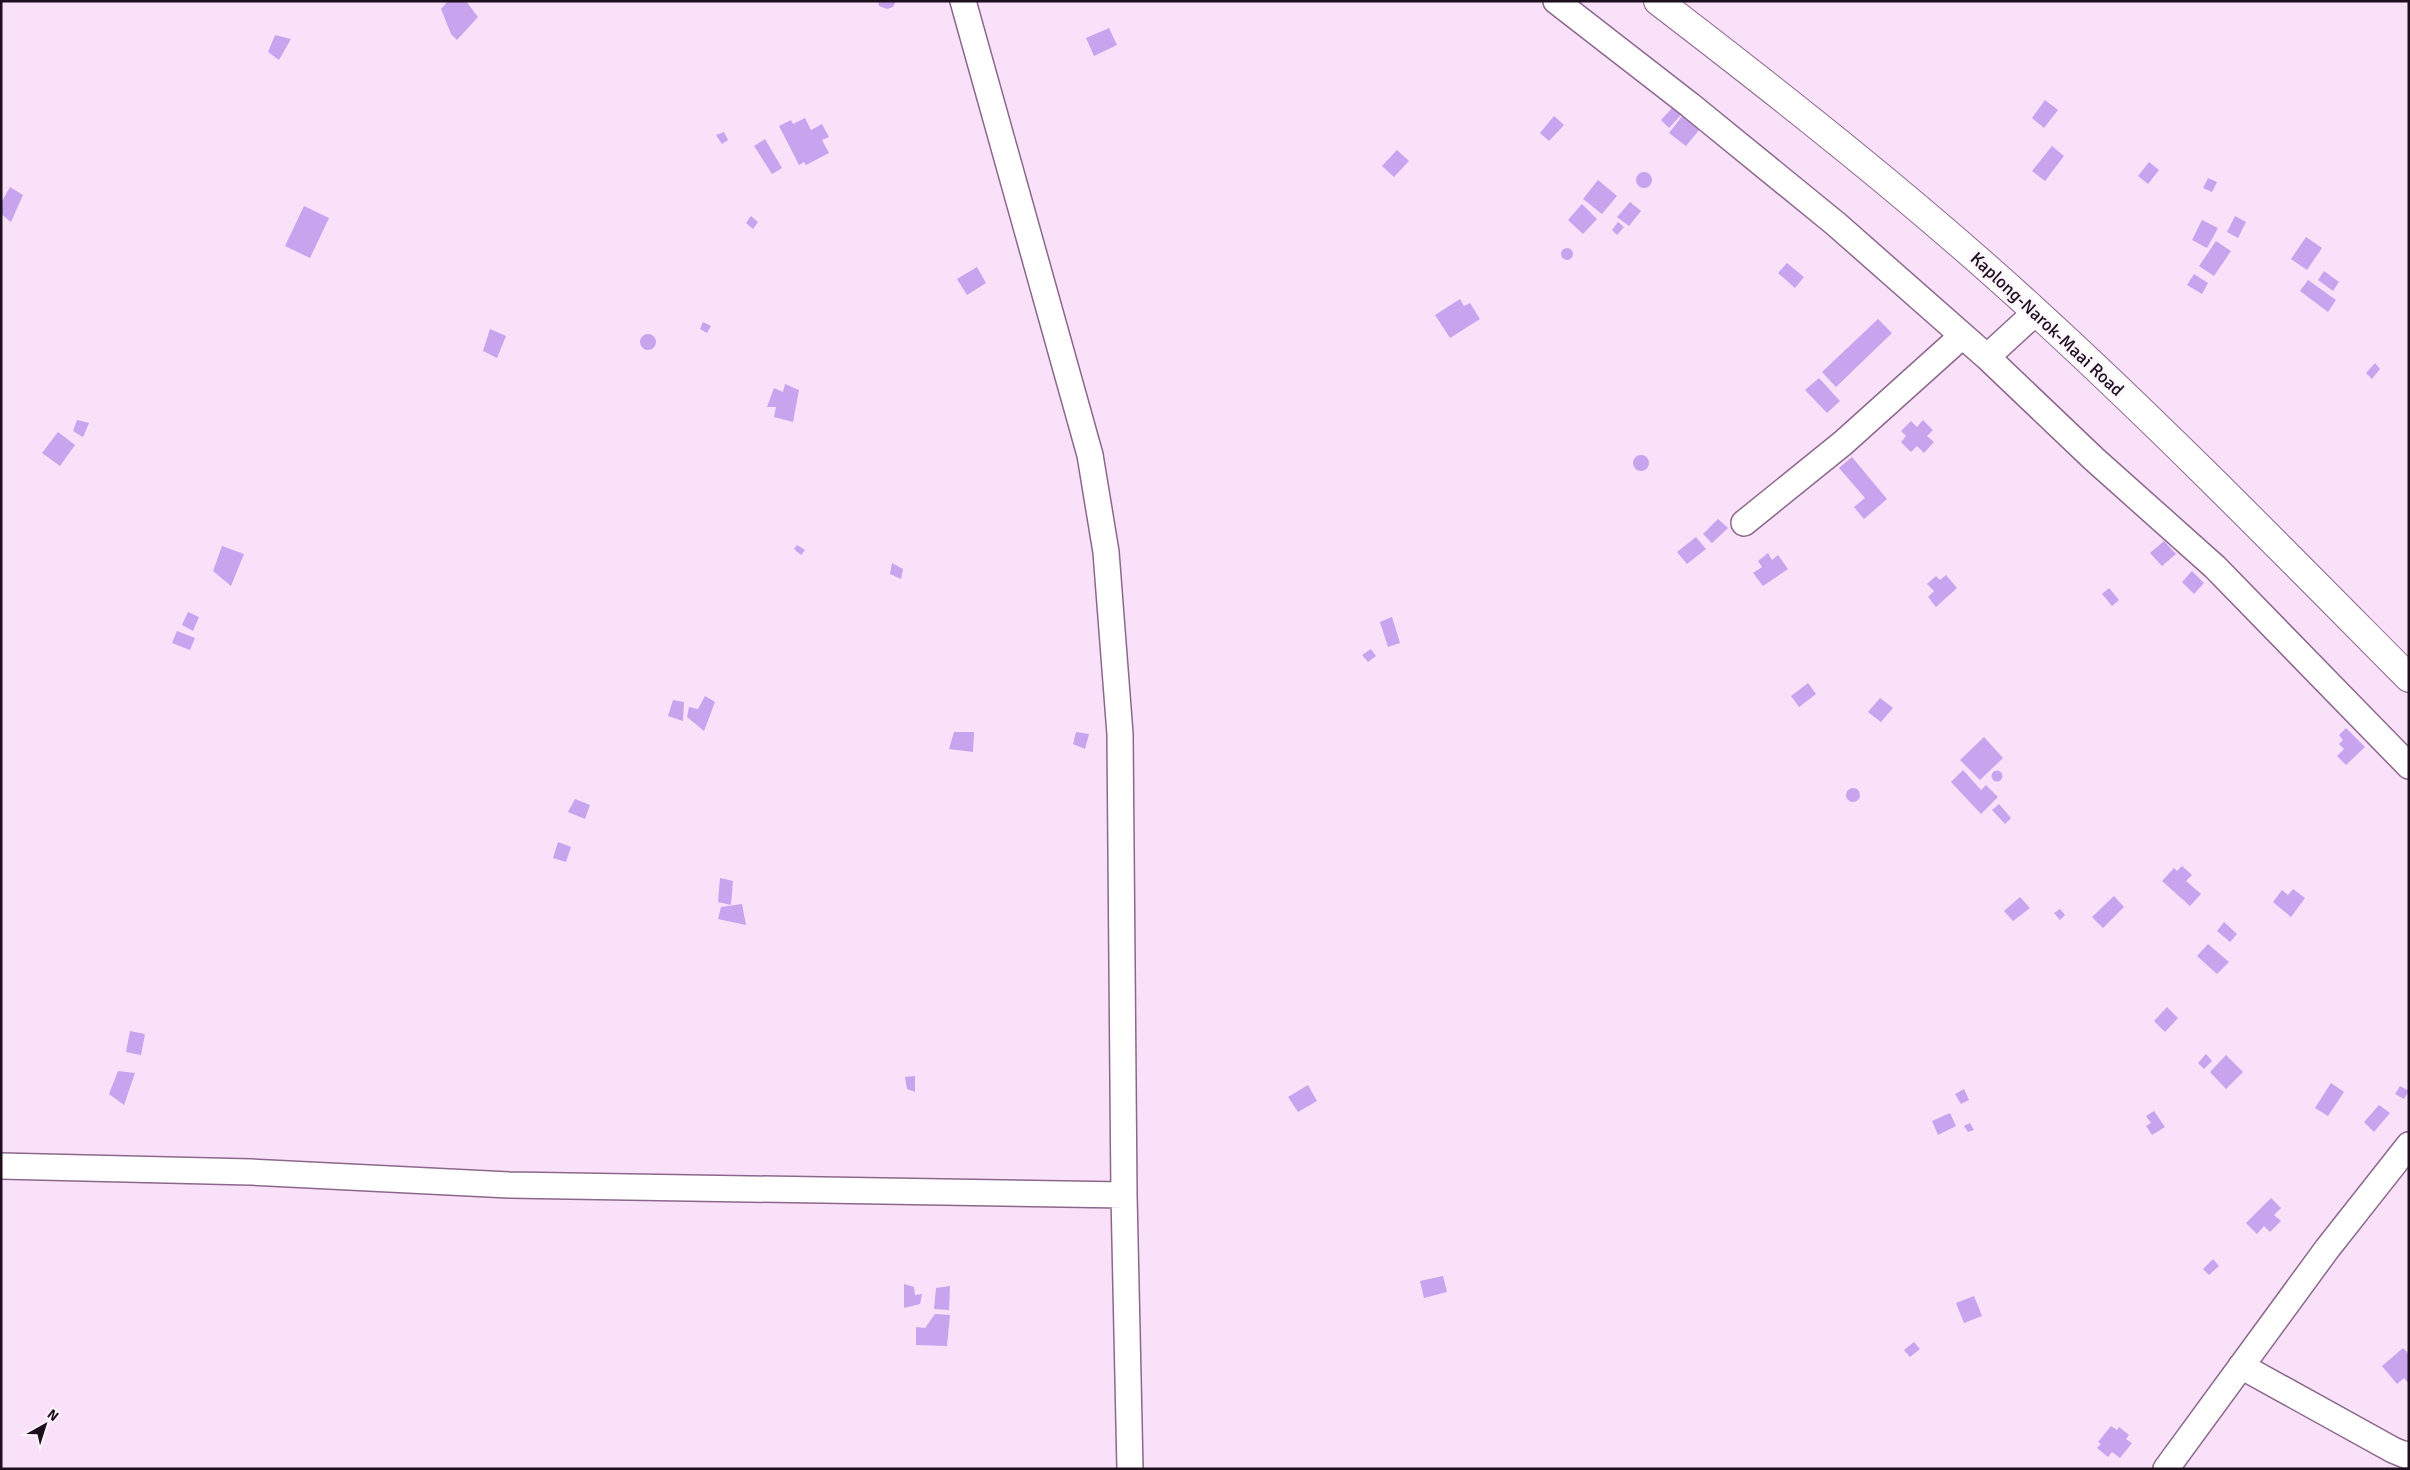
<svg xmlns="http://www.w3.org/2000/svg" width="2410" height="1470" font-family="Signika,sans-serif">
<rect width="100%" height="100%" fill="#fae1fa"/>
<path fill="#c8a3ee" d="M448,1h18l12,16 -21,23 -6,-6 -10,-25z
M878,1h18l-3,6 -6,2 -8,-3z
M1109,28l8,17 -23,11 -8,-18z
M275,35l16,4 -12,21 -11,-8z
M2045,100l13,10 -14,18 -12,-10z
M1673,107l8,8 -12,13 -8,-8z
M1683,115l17,14 -14,17 -17,-13z
M1554,116l10,9 -15,16 -9,-8z
M805,118l6,12 11,-6 7,13 -7,3 7,13 -23,12 -2,-3 -5,3 -20,-39 12,-6 2,4z
M724,132l4,8 -6,4 -6,-9z
M765,139l17,29 -10,6 -18,-28z
M2052,146l12,10 -19,25 -13,-10z
M1397,150l12,11 -15,16 -12,-11z
M2149,162l10,8 -11,14 -10,-8z
M1636 180a8 8 0 1 1 16 0a8 8 0 1 1-16 0Z
M2208,178l9,4 -5,10 -9,-4z
M1598,180l19,16 -15,18 -19,-15z
M10,187l13,8 -12,27 -10,-8v-11z
M1630,202l11,9 -12,15 -12,-9z
M1582,204l15,15 -14,15 -15,-14z
M304,206l25,12 -19,40 -25,-12z
M751,216l7,6 -5,7 -7,-6z
M2235,216l11,6 -8,16 -11,-6z
M2202,220l16,8 -11,20 -15,-8z
M1618,222l6,5 -7,8 -5,-5z
M2306,237l16,11 -15,22 -16,-11z
M2216,241l15,10 -17,25 -15,-10z
M1561 254a6 6 0 1 1 12 0a6 6 0 1 1-12 0Z
M1787,263l17,14 -9,11 -17,-15z
M977,267l9,16 -19,12 -10,-16z
M2324,271l15,11 -6,9 -15,-11z
M2194,274l14,9 -6,11 -15,-9z
M2308,280l28,20 -8,12 -28,-21z
M1460,299l4,7 6,-3 10,16 -30,19 -15,-23z
M1878,319l14,14 -56,54 -14,-15z
M703,322l8,4 -4,7 -7,-4z
M490,329l16,7 -9,22 -14,-7z
M640 342a8 8 0 1 1 16 0a8 8 0 1 1-16 0Z
M2375,363l5,6 -8,10 -6,-6z
M1819,378l21,23 -13,12 -22,-23z
M785,384l14,6 -6,32 -19,-5 2,-10h-9l7,-19 9,4z
M77,420l12,3 -6,14 -10,-6z
M1923,420l10,10 -6,6 7,6 -10,11 -7,-7 -6,6 -10,-10 5,-6 -5,-5 10,-10 6,6z
M58,432l17,13 -15,21 -18,-13z
M1633 463a8 8 0 1 1 16 0a8 8 0 1 1-16 0Z
M1852,457l35,42 -23,20 -10,-12 11,-9 -26,-30z
M1718,519l10,9 -16,15 -9,-9z
M1696,537l10,12 -19,15 -10,-12z
M2164,541l12,13 -14,12 -12,-13z
M797,545l8,5 -4,5 -7,-6z
M222,546l22,8 -13,32 -18,-15z
M1768,553l4,7 6,-5 10,14 -25,17 -10,-13 9,-6 -4,-6z
M892,563l11,6 -2,10 -11,-5z
M2192,571l12,12 -10,11 -12,-12z
M1946,575l11,13 -21,19 -8,-10 6,-6 -7,-7 9,-8 4,4z
M2109,588l10,12 -7,6 -10,-12z
M188,612l11,5 -6,14 -11,-6z
M1392,617l8,26 -12,4 -8,-25z
M177,631l18,7 -5,12 -18,-7z
M1371,649l5,7 -8,6 -6,-7z
M1808,683l8,11 -17,13 -8,-11z
M705,696l10,6 -11,29 -17,-14 2,-10 9,2z
M1880,698l13,10 -12,14 -13,-10z
M673,700l11,2 -1,19 -15,-5z
M2346,728l19,19 -19,18 -9,-9 7,-7 -5,-5 4,-4 -4,-5z
M954,732h20l-1,20 -24,-3z
M1076,732l13,2 -4,15 -12,-5z
M1984,737l19,21 -23,22 -20,-20z
M1963,770l18,20 5,-5 12,12 -17,17 -30,-32z
M1991.5 776a5.5 5.5 0 1 1 11 0a5.5 5.5 0 1 1-11 0Z
M1846 795a7 7 0 1 1 14 0a7 7 0 1 1-14 0Z
M575,799l15,6 -5,14 -17,-7z
M1999,804l12,14 -6,6 -13,-14z
M558,842l13,5 -5,15 -13,-4z
M2182,866l10,9 -6,6 15,13 -11,12 -28,-25 12,-13 3,3z
M720,878l13,3 -2,24 -13,-3z
M2293,889l12,9 -14,19 -18,-15 9,-12 6,5z
M2114,896l10,11 -21,21 -11,-11z
M2020,897l10,11 -17,13 -9,-10z
M742,904l4,21 -28,-6 3,-12z
M2060,909l5,6 -5,5 -6,-7z
M2224,922l13,12 -7,8 -13,-11z
M2208,944l21,18 -12,12 -20,-18z
M2167,1007l11,11 -13,14 -11,-11z
M130,1031l15,3 -4,21 -15,-3z
M2206,1054l6,7 -8,8 -6,-6z
M2226,1055l17,17 -17,17 -16,-17z
M118,1071l17,2 -11,32 -15,-11z
M915,1076v16l-8,-3 -2,-12z
M2331,1083l13,9 -16,24 -13,-8z
M1308,1085l9,16 -19,11 -10,-15z
M2400,1086l9,5 -5,8 -9,-5z
M1964,1089l5,11 -8,4 -6,-10z
M2379,1105l11,8 -16,19 -10,-10z
M2154,1111l11,16 -13,8 -6,-9 5,-3 -5,-7z
M1950,1113l6,13 -18,9 -6,-14z
M1970,1123l4,7 -6,2 -4,-6z
M2271,1198l10,10 -7,7 7,6 -11,11 -6,-6 -7,8 -11,-11z
M2213,1259l6,7 -10,9 -6,-6z
M1443,1276l4,16 -23,6 -4,-17z
M904,1284l10,3 1,8 7,-1 -2,10 -16,4z
M950,1286l-1,24 -15,-1 2,-21z
M1974,1296l8,20 -18,7 -8,-20z
M935,1314l15,1 -3,31 -31,-1v-18l9,1z
M1914,1342l6,7 -10,8 -6,-7z
M2403,1348l6,6v30l-5,-6 -7,6 -15,-18z
M2111,1426l6,4 2,-3 10,8 -3,4 6,4 -12,15 -8,-6 -4,5 -11,-9 4,-4 -3,-2z"/>
<g fill="none" stroke-linecap="round" stroke-linejoin="round">
<g stroke="#8c678c" stroke-width="28">
<path id="minor" d="M963,1l127,454 16,97 14,182 4,461 6,274
M1556,1l134,104 146,119 151,133 107,102 121,108 194,199
M1987,357l49,-45
M1744,523l99,-80 119,-107
M1,1166l250,6 258,13 615,10
M2241,1366l152,84 12,5 4,-1
M2166,1469l161,-220 82,-104"/>
</g>
<g stroke="#8c678c" stroke-width="30">
<path id="highway" d="M1658,1c129,99 257,200 377,310 129,118 251,243 374,367"/>
</g>
<use href="#minor" stroke="#fff" stroke-width="25"/>
<use href="#highway" stroke="#fff" stroke-width="28"/>
</g>
<g text-anchor="middle" dominant-baseline="central" stroke-width="4.5" stroke-linejoin="round" paint-order="stroke">
<g font-size="18" fill="#1d0f1d" stroke="#fdf5fd">
<text transform="translate(2047 324) rotate(43)">Kaplong-Narok-Maai Road</text>
</g>
</g>
<rect width="2410" height="1470" fill="none" stroke="#1d0f1d" stroke-width="5"/>
<g transform="translate(45 1425) rotate(39)" stroke="#fdf5fd" stroke-width="4" paint-order="stroke">
<path d="M0-4L9 19L0 12L-9 19Z" fill="#1d0f1d"/>
<text y="-8" font-size="14" font-weight="bold" text-anchor="middle" fill="#1d0f1d">N</text>
</g>
</svg>
